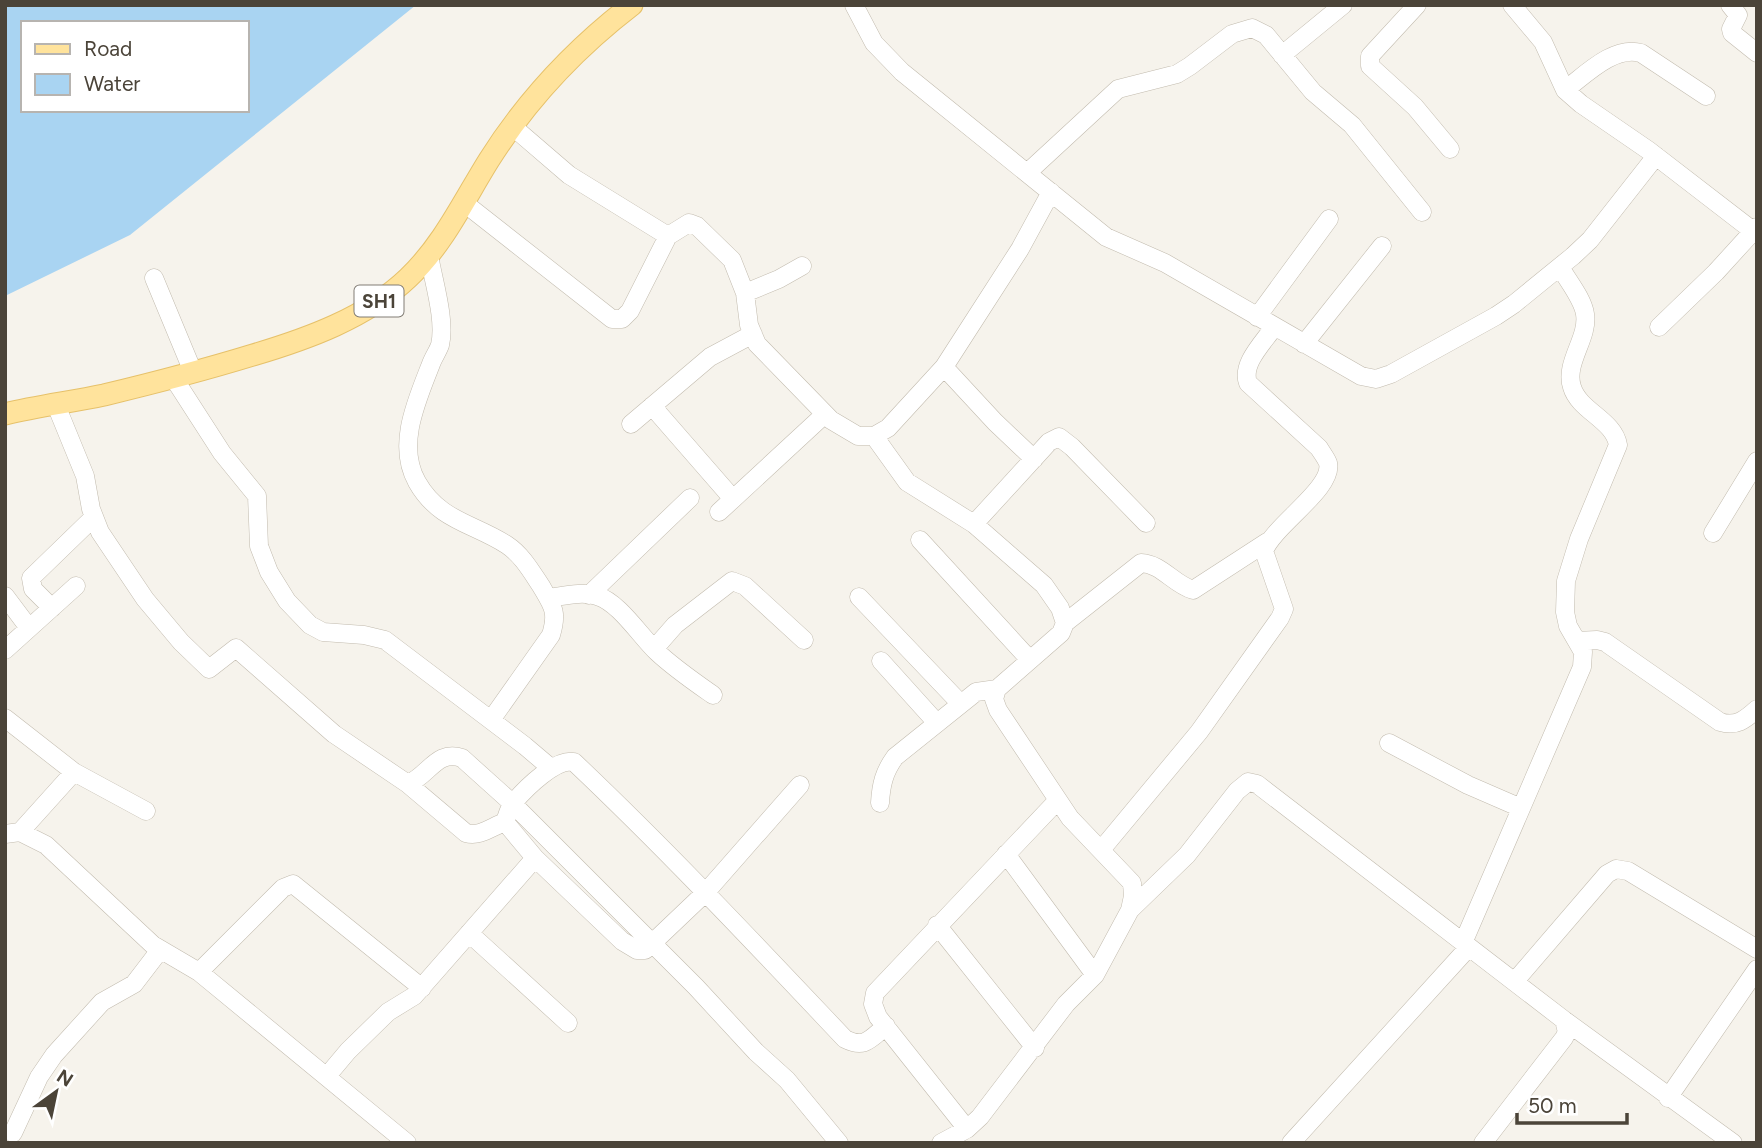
<svg xmlns="http://www.w3.org/2000/svg" width="1762" height="1148" font-family="Figtree,sans-serif">
<rect width="100%" height="100%" fill="#f6f3ec"/>
<path fill="#a9d4f2" fill-rule="evenodd" d="M5,5h411l-286,230 -125,61zM23,23h224v87h-224z"/>
<g fill="none" stroke-linecap="round" stroke-linejoin="round">
<g stroke="#c2bbae" stroke-width="19">
<path id="minor" d="M854,5l20,38 28,29 204,165 59,26 196,113 15,3 15,-5 105,-58 18,-12 59,-48 17,-16 66,-84
M1417,5l-47,51v10l45,41 35,42
M1512,5l31,37 22,48 16,14 67,46 109,84
M1730,5l8,10 -7,14 1,4 25,20
M1282,55l61,-50
M1565,90c20,-15 49,-45 76,-37l65,43
M512,126l57,49 99,61
M1027,173l91,-84 59,-15 13,-8 42,-32 20,-6 14,7 47,57 39,33 70,87
M463,202l149,117h10l8,-8 38,-75 21,-13 8,3 35,34 13,33 4,32 8,19 74,76 27,16h16l14,-8 56,-61 76,-118 31,-57
M429,255c4,25 17,65 11,90 -2,6 -7,13 -9,19 -14,36 -35,81 -14,118 22,39 56,41 90,63 15,10 24,26 34,41 12,20 17,26 10,49l-60,85
M154,278l39,94
M745,293l34,-14 23,-13
M1257,317l72,-98
M1659,327l57,-55 41,-45
M1304,344l78,-98
M944,367l51,55 39,37
M173,377l49,76 35,43 2,50 10,26 18,29 23,24 13,7 41,3 21,5 140,106 26,22
M56,405l29,71 6,33 9,23 45,67 36,43 28,27 27,-21 98,86 74,50c21,-9 29,-35 54,-26l50,45 184,184 60,65 31,28 52,63
M652,406l81,93
M631,424l79,-67 43,-23
M874,436l33,46 67,42 70,61 16,23 5,15 -4,10 -64,56 -3,10 4,11 72,108 62,65 1,13 -3,14 -35,65 -29,29 -86,113 -13,12 -26,14
M719,512l106,-98
M974,524l75,-82 10,-5 13,10 74,76
M1713,533l44,-72
M920,540l110,120
M589,595l101,-97
M5,596l24,32
M859,597l101,106
M548,598c16,-2 34,-7 49,-2 22,6 43,40 60,56 17,16 36,29 56,43
M52,608l-19,-19 -2,-11 63,-61
M1065,623l76,-60c21,1 32,21 52,27l74,-48
M1577,641l20,-1 8,2 115,80c16,5 25,-2 37,-13
M654,649l21,-24 57,-44 13,5 59,54
M5,650l71,-64
M881,661l55,61
M5,718l69,54 72,39
M1389,743l79,42 53,23
M408,784l58,49c14,4 25,-6 39,-11
M800,785l-94,107 -61,58h-8l-15,-9 -87,-83 -30,-36c2,-6 4,-15 9,-20 12,-14 42,-44 60,-40 94,89 182,183 271,277 20,10 25,0 41,-13
M880,803c1,-18 4,-31 15,-46l81,-65 21,-3
M20,832l54,-60
M5,834l15,-2 26,13 107,100 46,27 208,171
M1101,850l98,-118 81,-114 4,-9 -20,-58c10,-26 70,-63 64,-88 -2,-5 -6,-10 -9,-15l-71,-65c-7,-19 15,-40 26,-56
M1006,854l89,121
M1130,910l57,-55 50,-64 11,-9 9,2 307,236 3,12 -3,6 -81,105
M937,925l98,123
M469,933l99,90
M1463,943l119,-276 1,-15 -15,-26 -3,-14 1,-31 13,-42 39,-94c-4,-25 -39,-34 -46,-58 -8,-24 17,-49 13,-73 -2,-15 -17,-33 -25,-47
M199,972l84,-84 10,-4 129,104
M1515,981l92,-107 9,-5 12,2 129,78
M1564,1020l169,123
M327,1076l21,-25 40,-39 26,-16 121,-138
M1668,1098l89,-129
M967,1129l-89,-112 -5,-13 2,-11 183,-193
M13,1133l26,-56 15,-22 48,-53 32,-18 26,-34
M1291,1143l178,-196"/>
</g>
<g stroke="#e6c16a" stroke-width="23">
<path id="major" d="M5,414c33,-8 66,-12 99,-19 50,-12 100,-25 149,-40 54,-16 113,-37 155,-77 35,-33 56,-78 81,-118 38,-60 87,-112 143,-155"/>
</g>
<use href="#minor" stroke="#fff" stroke-width="18"/>
<use href="#major" stroke="#ffe39c" stroke-width="21"/>
</g>
<g text-anchor="middle" dominant-baseline="central" stroke-width="5" stroke-linejoin="round" paint-order="stroke">
<rect fill="#fff" stroke="#817c74" stroke-width="2" x="354.5" y="285.5" width="49" height="31" rx="5"/>
<g font-size="19" font-weight="bold" fill="#4b4439">
<text x="379" y="301">SH1</text>
</g>
</g>
<rect width="1762" height="1148" fill="none" stroke="#4b4439" stroke-width="14"/>
<rect x="21" y="21" width="228" height="91" fill="#ffffff" stroke="#b7b4b0" stroke-width="2"/>
<rect x="35" y="44" width="35" height="10" fill="#ffe39c" stroke="#b7b4b0" stroke-width="2"/>
<text x="84" y="56" font-size="21" fill="#4b4439">Road</text>
<rect x="35" y="74" width="35" height="21" fill="#a9d4f2" stroke="#b7b4b0" stroke-width="2"/>
<text x="84" y="91" font-size="21" fill="#4b4439">Water</text>
<g transform="translate(56 1092) rotate(33)" stroke="#ffffff" stroke-width="5" paint-order="stroke">
<path d="M0-5L12 26L0 18L-12 26Z" fill="#4b4439"/>
<text y="-10" font-size="19" font-weight="bold" text-anchor="middle" fill="#4b4439">N</text>
</g>
<path d="M1517 1113v10h110v-10" fill="none" stroke="#4b4439" stroke-width="3.5"/>
<text x="1528" y="1113" font-size="21" fill="#4b4439" stroke="#ffffff" stroke-width="5" paint-order="stroke">50 m</text>
</svg>
